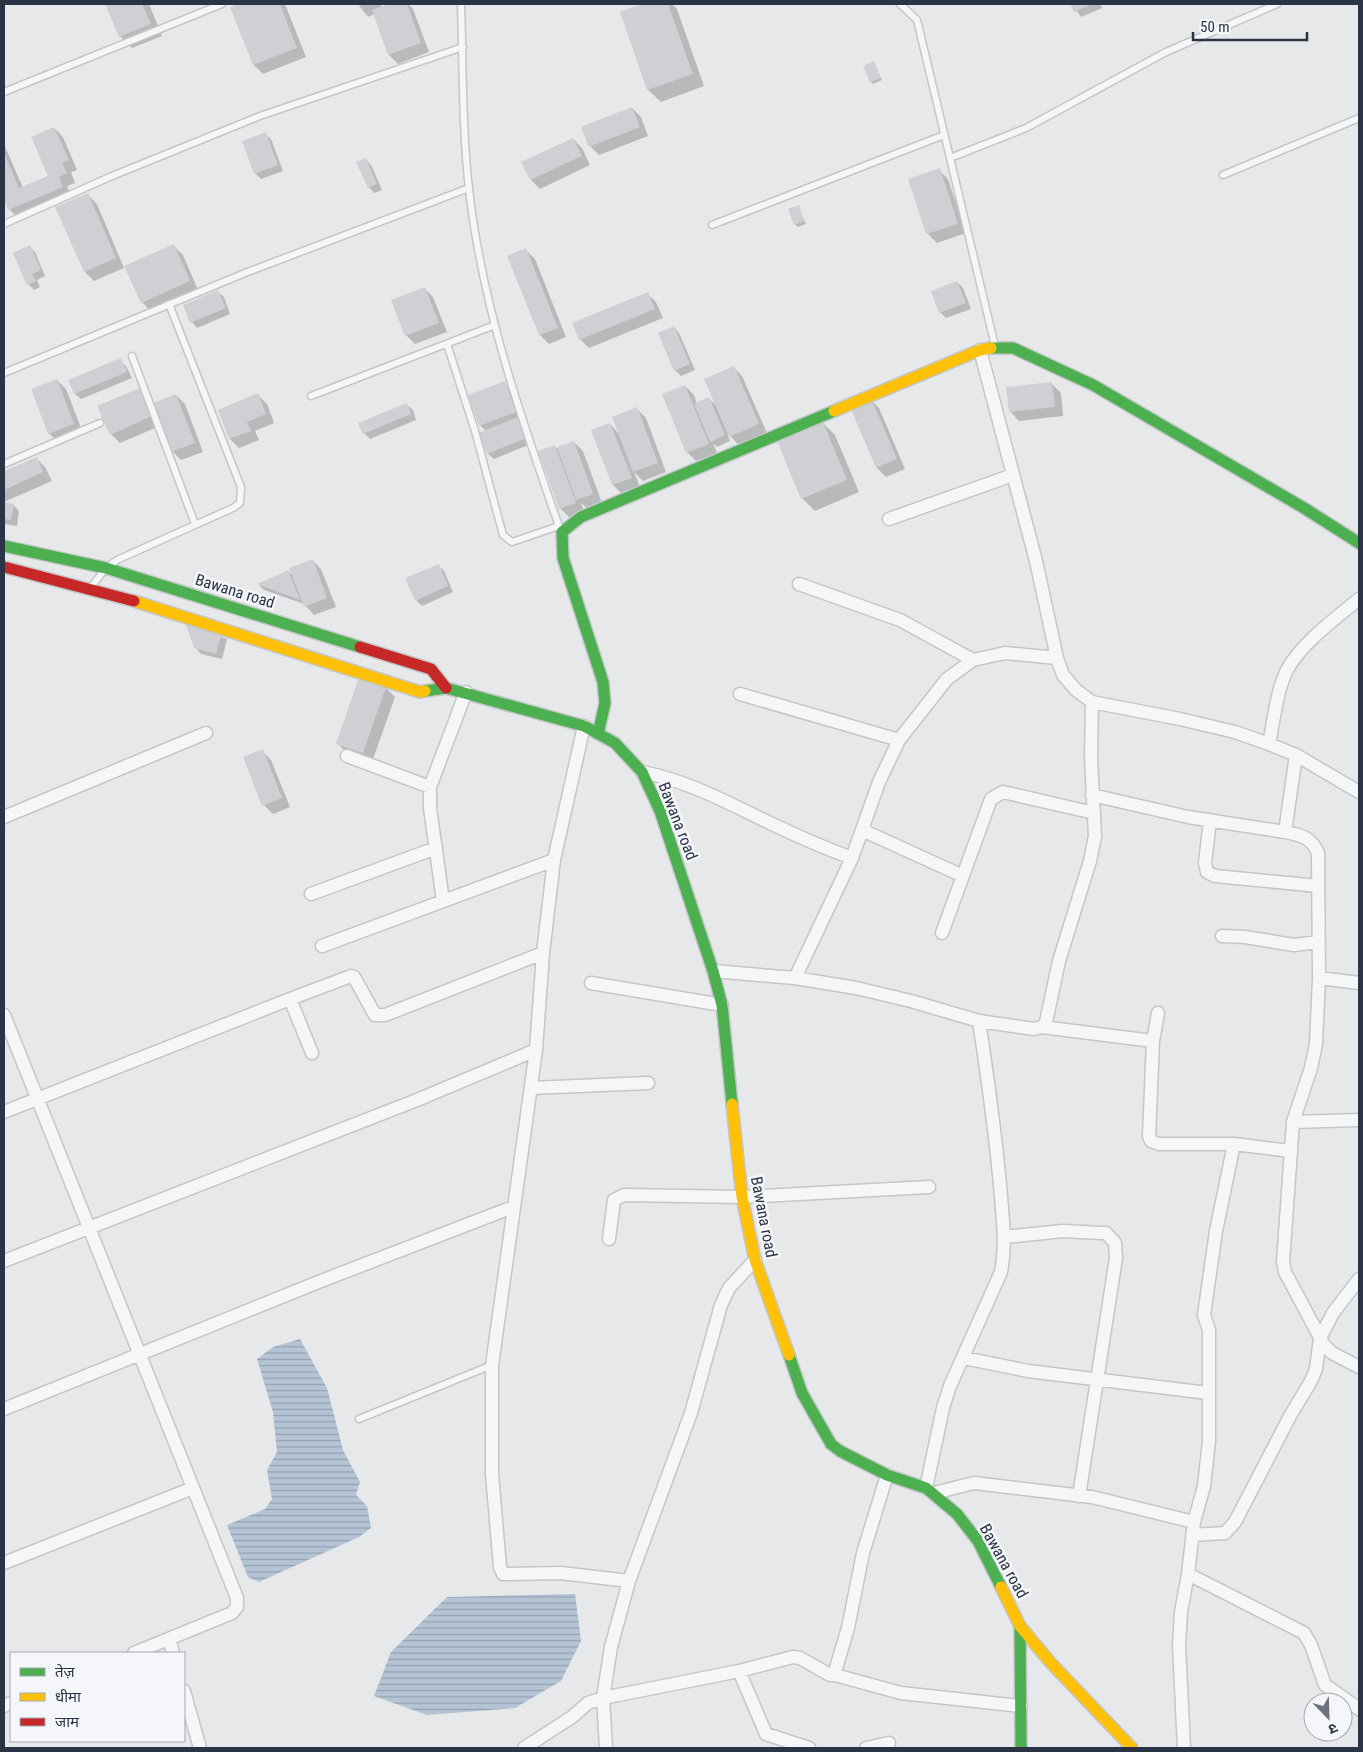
<svg xmlns="http://www.w3.org/2000/svg" width="1363" height="1752" font-family="'Roboto Condensed','Noto Sans Devanagari',sans-serif">
<defs>
<pattern id="water-rules" width="6" height="5" patternUnits="userSpaceOnUse" patternTransform="scale(1.25)"><rect width="6" height="5" fill="#b4c4d5"/><path d="M0 2.5h6" fill="none" stroke="#93a0af"/></pattern>
</defs>
<rect width="100%" height="100%" fill="#e6e8ea"/>
<path fill="url(#water-rules)" d="M300,1339l27,49 16,62 17,32 -4,13 11,11 4,22 -12,9 -100,45 -11,-5 -21,-52 38,-16 7,-10 -5,-29 10,-18 -4,-40 -16,-53 16,-12z
M575,1594l6,47 -20,40 -46,27 -88,7 -53,-19 17,-44 56,-55z"/>
<path fill="#0003" d="M107,4h42l13,32 -30,12 -12,-12z
M243,4h42l21,53 -43,17 -9,-9 -22,-57z
M358,4h26l-3,1 1,3 11,-4h15l5,5 16,43 -31,12 -9,-9 -14,-41 -7,3z
M645,4h27l5,5 27,77 -43,16 -13,-12 -27,-78z
M1072,4h28l2,4 -21,9z
M873,62l9,18 -9,4 -2,-2z
M632,108l9,9 7,19 -49,19 -9,-9z
M54,128l9,9 14,33 -6,2 4,11 -8,3 4,10 -53,22 -9,-9 -5,-12v-53l19,44 27,-11z
M265,134l6,5 12,32 -22,8 -6,-6z
M573,139l9,9 8,17 -50,24 -9,-9 -8,-17z
M366,160l5,5 11,25 -8,3 -5,-6z
M939,170l9,9 18,54 -29,10 -9,-9 -18,-54z
M88,195l9,9 27,64 -30,13 -9,-9 -28,-64z
M798,207l8,17 -8,3 -3,-3z
M174,246l9,9 15,35 -47,21 -9,-9z
M29,247l6,5 10,24 -8,4 3,7 -6,3 -6,-6z
M526,250l9,9 31,78 -17,7 -9,-9 -31,-79z
M957,282l6,6 8,21 -25,9 -6,-6z
M424,288l9,9 14,35 -32,12 -9,-9z
M218,292l6,5 6,17 -33,14 -5,-6z
M647,293l9,9 7,16 -74,30 -9,-9z
M674,327l5,6 16,37 -14,6 -6,-6z
M120,360l6,6 6,12 -51,21 -6,-5 -5,-13z
M733,367l9,9 25,57 -28,12 -12,-12 3,8 -13,6 -4,-4 4,10 -21,8 -9,-9 -2,-66 9,9 3,9 12,-5 8,7z
M57,380l9,9 17,44 -25,9 -9,-9z
M504,383l9,9 18,52 -37,15 -6,-5 -8,-20 6,-3 -6,-6z
M1052,384l9,9 2,23 -44,5 -9,-10z
M140,389l9,9 9,22 18,-25 9,9 18,48 -22,8 -9,-9 -10,-26 -42,18 -9,-9z
M258,395l9,9 7,19 -19,8 4,9 -20,8 -9,-9 -11,-29z
M870,399l9,9 26,61 -19,8 -9,-9z
M407,405l6,5 3,10 -46,19 -6,-6z
M637,409l9,9 20,54 -23,9 -9,-9 6,15 -18,7 -9,-9 -3,-61 9,10z
M823,423l12,12 24,57 -44,19 -13,-13z
M574,442l9,9 19,52 -15,5 -6,-5 3,9 -15,5 -9,-9 -6,-62 2,2z
M36,458l9,9 7,14 -48,21v-30z
M4,504l9,1 6,6 -2,15 -13,-2z
M312,560l9,9 15,38 -22,8 -10,-11 -40,-14 -5,-5 29,-14 5,5z
M438,565l6,6 9,21 -31,14 -6,-6z
M187,624l40,15 -5,20 -21,-5 -6,-7z
M386,688l9,9 -23,65 -25,-9 -9,-9z
M262,751l9,9 19,47 -17,7 -9,-9z"/>
<path fill="#ced0d3" d="M105,4h37l9,20 -32,13z
M239,4h41l17,44 -44,17 -23,-58z
M389,4h18l14,39 -33,12 -16,-45z
M642,4h26l25,70 -46,16 -27,-78z
M1070,4h23l-19,8z
M874,61l7,17 -11,4 -7,-16z
M632,107l8,20 -51,20 -8,-20z
M54,127l15,33 -7,3 5,10 -8,4 4,10 -55,23 -4,-10v-47l15,35 29,-12 -17,-39z
M266,132l12,33 -24,9 -12,-33z
M573,138l9,18 -52,24 -9,-18z
M366,158l11,26 -9,4 -12,-26z
M940,168l18,56 -32,10 -18,-55z
M88,193l28,65 -32,14 -29,-65z
M799,205l5,16 -10,4 -6,-16z
M174,244l16,37 -49,22 -17,-37z
M30,245l11,25 -9,4 4,7 -9,4 -14,-32z
M526,248l32,80 -19,7 -32,-79z
M957,281l9,22 -27,10 -8,-22z
M425,287l14,36 -34,13 -14,-36z
M218,290l8,18 -36,15 -7,-18z
M648,292l7,17 -76,31 -7,-17z
M674,326l16,38 -16,7 -16,-38z
M121,358l6,14 -53,22 -6,-14z
M734,366l25,58 -30,13 -25,-58z
M57,379l17,45 -26,10 -17,-45z
M505,381l11,31 -37,14 -11,-31z
M1052,382l3,25 -46,5 -3,-25z
M685,385l24,59 -23,9 -24,-59z
M140,388l12,28 -42,19 -13,-29z
M258,393l8,21 -19,8 4,9 -22,8 -11,-29z
M176,394l19,49 -24,9 -18,-49z
M709,397l16,38 -15,7 -16,-38z
M871,398l26,61 -21,9 -26,-61z
M407,403l4,11 -48,20 -5,-11z
M637,407l21,56 -25,9 -21,-55z
M518,417l8,21 -39,16 -9,-21z
M823,422l24,58 -46,19 -24,-58z
M610,423l22,55 -20,7 -21,-55z
M574,441l19,53 -17,6 -19,-53z
M555,445l21,58 -17,6 -21,-58z
M37,457l6,15 -39,18v-19z
M4,502l10,2 -3,16 -7,-1z
M313,559l14,39 -23,9 -15,-39z
M439,564l9,22 -33,15 -10,-23z
M288,570l12,30 -43,-16 12,-5z
M185,622l37,10 -6,22 -22,-6z
M359,677l27,10 -23,66 -27,-9z
M263,749l19,49 -20,8 -19,-49z"/>
<g fill="none" stroke-linecap="round" stroke-linejoin="round">
<g stroke="#c4c6c8" stroke-width="9">
<path id="lane" d="M461,4c2,61 1,124 8,185 13,118 53,232 92,343
M900,4l17,16 78,326
M4,92l218,-88
M950,158l76,-30 140,-76 111,-48
M1223,175l136,-57
M4,224l108,-48 148,-60 203,-69
M712,225l232,-90
M447,344l28,87 28,104 9,7 47,-16
M132,356l63,168
M4,373l241,-100 224,-85
M311,396l184,-71
M4,464l96,-41
M92,586l14,-18 11,-8 116,-52 7,-5 1,-16 -72,-183
M359,1419l133,-54"/>
</g>
<g stroke="#c4c6c8" stroke-width="15">
<path id="street" d="M980,350l56,211 21,97 6,17 13,15 16,12 88,17 55,13 34,12 27,11 63,37
M889,519l124,-44
M799,584l101,36 73,40
M740,694l159,46
M584,726l-30,134 -11,93 -7,97 -44,315v109l8,93 3,7 58,-1 68,8
M1269,744c5,-24 7,-50 17,-72 13,-27 50,-54 73,-73
M1296,755l-11,77c16,3 26,5 33,21l1,125 -3,66 -5,24 -18,54 -10,140 2,10 39,73 8,8 27,14
M347,756l83,31
M642,772c47,9 86,31 128,51 27,13 54,25 82,35l-57,120 -82,-7
M1092,795l96,22 97,15
M4,817l202,-84
M1210,820l-5,43 2,9 8,4 103,10
M862,830l101,46
M852,858l27,-76 20,-42 48,-61 26,-19 32,-7 52,5
M311,894l125,-46
M443,901l-13,-93v-21l36,-95
M942,933l49,-134 12,-7 91,21
M1222,936l23,1 49,8 24,-3
M322,946l232,-86
M795,978l61,10 55,13 68,20 55,8 8,-2 4,-5 13,-61 31,-100 5,-25 -4,-77 1,-57
M1319,978l40,5
M591,983l131,22
M290,999l61,-23 3,1 21,38h10l158,-62
M4,1015l233,583v9l-5,6 -98,40
M1042,1027l111,14 -4,95 2,5 8,3h75
M1153,1041l5,-28
M531,1088l117,-5
M4,1112l286,-113 22,54
M1293,1122l66,-2
M1005,1237l58,-6 37,2h6l9,10 1,15 -37,238
M609,1239l5,-39 10,-5 118,2 187,-10
M4,1261l413,-161 119,-50
M964,1358l64,13 180,22
M4,1409l317,-128 192,-74
M926,1488l17,-80 7,-22 51,-114c5,-26 2,-50 0,-76 -5,-59 -13,-116 -22,-175
M934,1493l40,-10 118,14 102,25
M1192,1535l33,-2 10,-11 55,-106 21,-35 5,-12 4,-31 13,-25 26,-34
M4,1563l189,-75
M1188,1574l6,-52 10,-36 5,-45v-111l-5,-15 12,-84 18,-87 56,7
M169,1639l4,14
M739,1671l27,63 43,14
M835,1675l66,18 120,13
M184,1691l16,57
M4,1706l7,-3
M524,1748l48,-31 16,-14 15,-5 136,-27 54,-14 7,1 30,17h4l14,-47 15,-75 24,-78
M606,1748l-3,-50 8,-51 18,-66 62,-168 30,-108 8,-17 26,-28
M866,1748l23,-5
M1184,1748l-5,-103 2,-33 7,-38 116,59 7,12 14,40 34,24"/>
</g>
<g stroke="#c4c6c8" stroke-width="14">
<path id="fast" d="M991,348h22l80,37 211,123 55,35
M4,546l102,22 254,79
M425,691l21,-3 138,38 31,17 27,29 18,39 53,160 9,34 10,99
M598,734l7,-31 -2,-21 -40,-124 -1,-26 19,-15 253,-106
M789,1355l13,38 29,51 9,7 47,24 39,13 31,26 21,27 23,46
M1020,1626l1,122"/>
</g>
<g stroke="#c4c6c8" stroke-width="14">
<path id="slow" d="M834,411l146,-61 11,-2
M134,601l286,91 5,-1
M732,1104l10,93 13,63 34,95
M1001,1587l19,39 30,36 82,86"/>
</g>
<g stroke="#c4c6c8" stroke-width="14">
<path id="jam" d="M4,567l130,34
M360,647l71,22 15,19"/>
</g>
<use href="#lane" stroke="#f5f6f7" stroke-width="6"/>
<use href="#street" stroke="#f5f6f7" stroke-width="12"/>
<use href="#fast" stroke="#4caf50" stroke-width="11"/>
<use href="#slow" stroke="#ffc107" stroke-width="11"/>
<use href="#jam" stroke="#c62828" stroke-width="11"/>
</g>
<g text-anchor="middle" dominant-baseline="central" stroke-width="5" stroke-linejoin="round" paint-order="stroke">
<g font-size="16" fill="#2b3445" stroke="#f4f6f9">
<text transform="translate(235 591) rotate(17)">Bawana road</text>
<text transform="translate(678 821) rotate(69)">Bawana road</text>
<text transform="translate(764 1217) rotate(79)">Bawana road</text>
<text transform="translate(1004 1561) rotate(61)">Bawana road</text>
</g>
</g>
<rect width="1363" height="1752" fill="none" stroke="#2b3445" stroke-width="10"/>
<rect x="10" y="1652" width="175" height="90" fill="#f4f6f9" stroke="#a4a8b1"/>
<rect x="20" y="1668" width="25" height="8" fill="#4caf50" stroke="#a4a8b1"/>
<text x="55" y="1677" font-size="15" fill="#2b3445">तेज़</text>
<rect x="20" y="1693" width="25" height="8" fill="#ffc107" stroke="#a4a8b1"/>
<text x="55" y="1702" font-size="15" fill="#2b3445">धीमा</text>
<rect x="20" y="1718" width="25" height="8" fill="#c62828" stroke="#a4a8b1"/>
<text x="55" y="1727" font-size="15" fill="#2b3445">जाम</text>
<g transform="translate(1328 1717) rotate(157)"><circle r="24" fill="#f4f6f9" stroke="#a4a8b1"/>
<path d="M0-4L9 19L0 12L-9 19Z" fill="#6c737f"/>
<text y="-8" font-size="14" font-weight="bold" text-anchor="middle" fill="#2b3445">उ</text>
</g>
<path d="M1193 32v8h114v-8" fill="none" stroke="#2b3445" stroke-width="2.5"/>
<text x="1200" y="32" font-size="15" fill="#2b3445" stroke="#f4f6f9" stroke-width="4" paint-order="stroke">50 m</text>
</svg>
